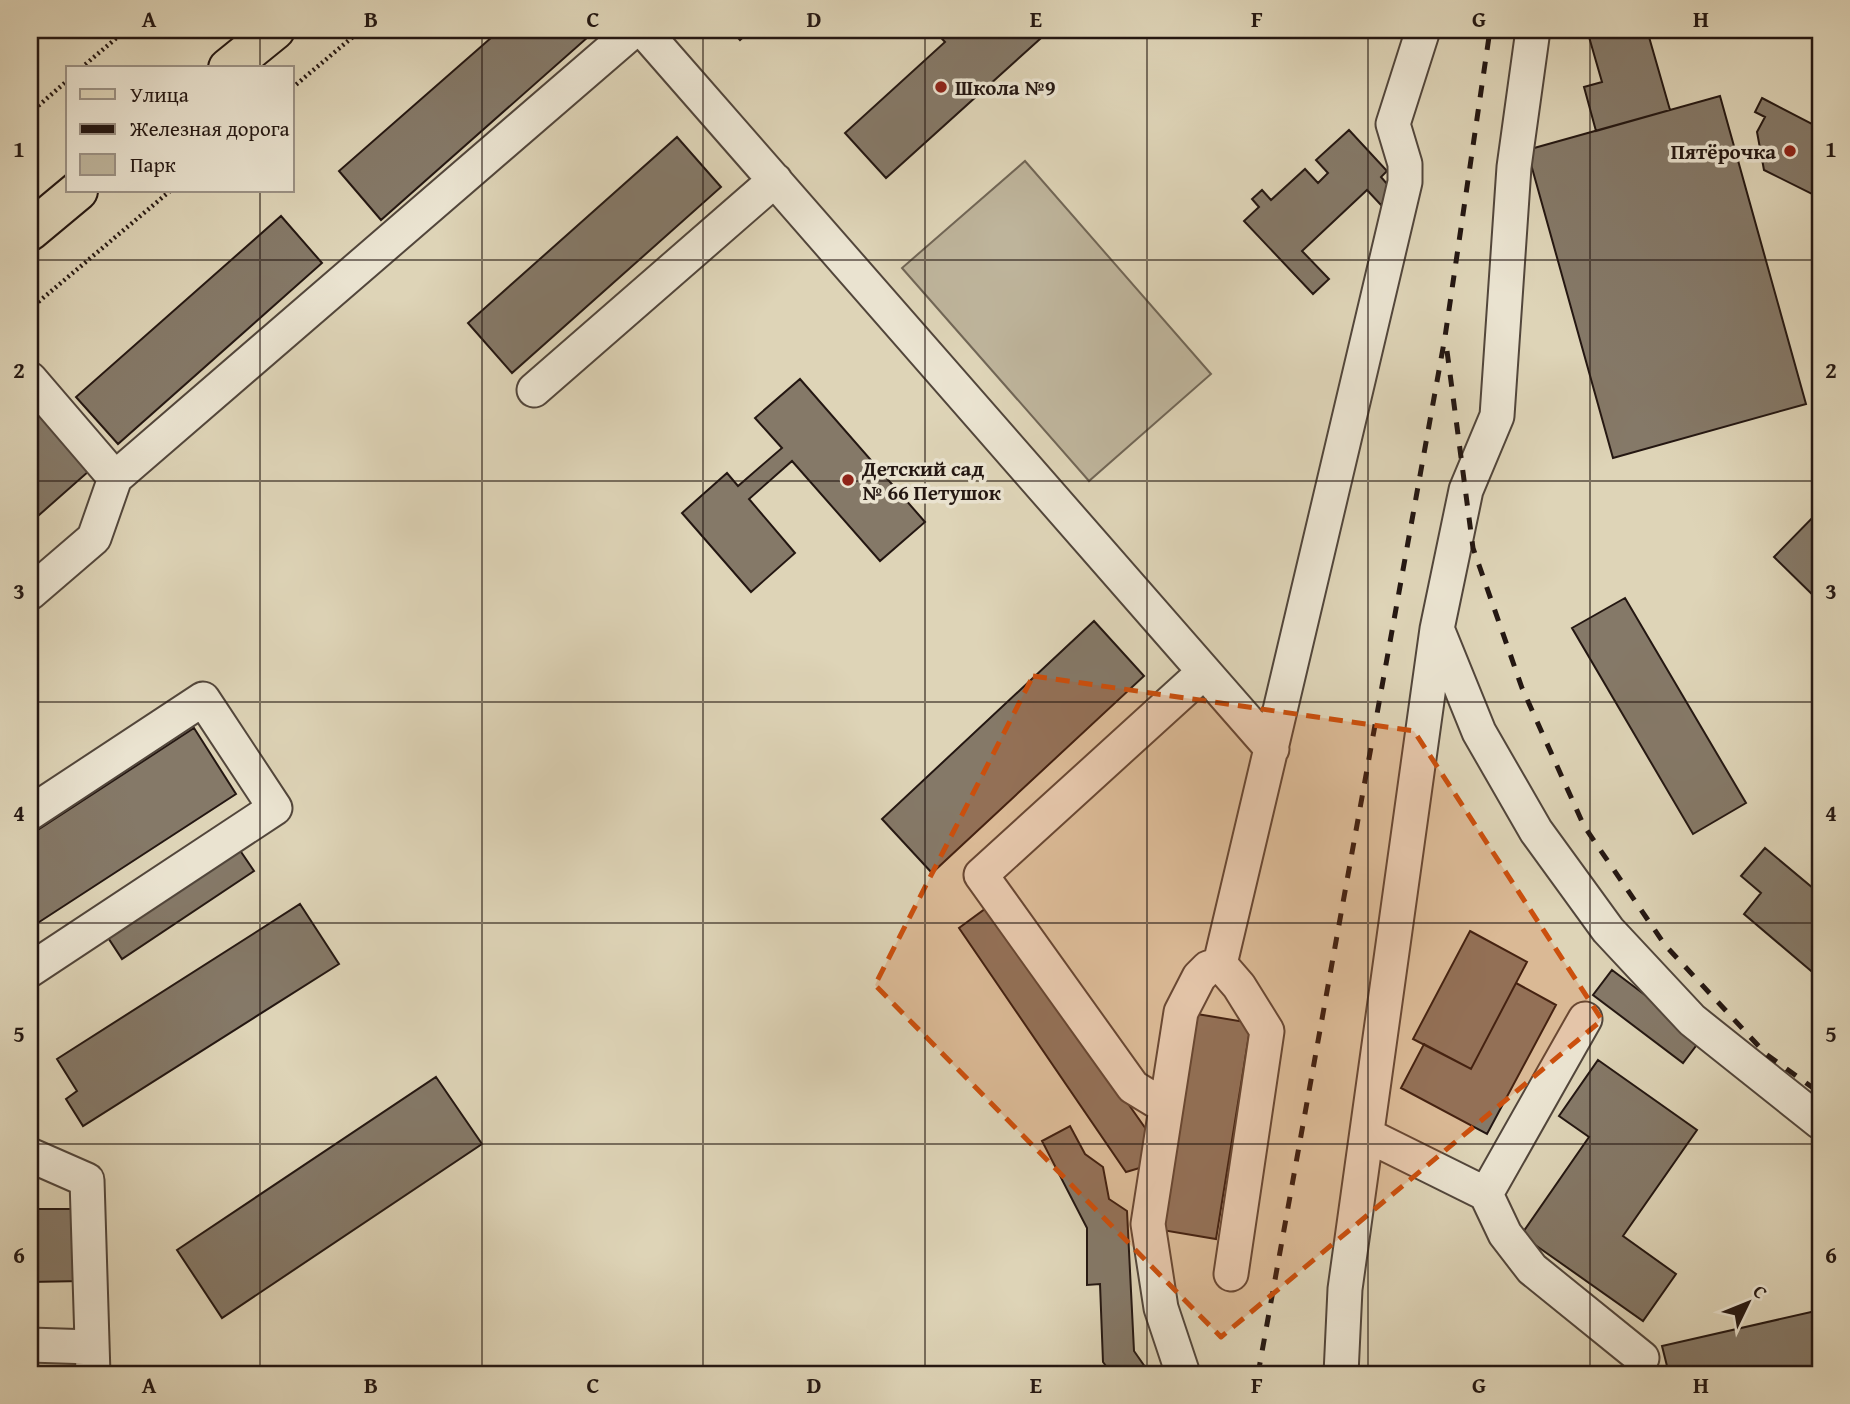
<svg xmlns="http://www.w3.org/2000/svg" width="1850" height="1404" font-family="'Gentium Book Plus',serif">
<rect width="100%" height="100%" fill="#ded4b7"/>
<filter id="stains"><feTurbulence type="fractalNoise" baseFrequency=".00286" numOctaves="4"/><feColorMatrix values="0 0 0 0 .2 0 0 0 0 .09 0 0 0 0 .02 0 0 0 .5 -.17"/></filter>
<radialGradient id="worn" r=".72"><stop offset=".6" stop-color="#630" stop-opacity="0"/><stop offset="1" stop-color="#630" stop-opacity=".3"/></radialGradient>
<path fill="#beb49b" stroke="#716656" stroke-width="2" d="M1025,161l186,213 -122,107 -187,-213z"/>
<path fill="#857968" stroke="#241712" stroke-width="2" d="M500,30h81l7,7 -207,183 -42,-49z
M731,30h20l-11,10z
M934,30h116l-164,148 -41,-45 100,-91z
M1587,30h60l23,80 -74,21 -12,-44 18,-5z
M1720,96l86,308 -193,54 -86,-308z
M1762,98l58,30v70l-56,-28 -7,-38 8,-15 -10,-5z
M1349,130l38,41 -6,6 13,15 -13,13 -14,-15 -65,61 27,28 -16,15 -69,-73 15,-14 -7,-8 10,-9 9,10 34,-31 13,14 10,-10 -12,-13z
M677,137l44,50 -209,186 -44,-50z
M281,216l41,47 -204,181 -42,-47z
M800,379l125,143 -45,39 -88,-100 -43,38 46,54 -44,39 -69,-79 45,-40 11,13 44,-38 -27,-30z
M39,415l50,56 -59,52v-100z
M1820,510v92l-46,-45z
M1625,598l121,205 -53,31 -121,-206z
M1094,621l50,55 -212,197 -50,-54z
M194,728l42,66 -206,134v-93z
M235,843l19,28 -132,88 -19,-29z
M1765,848l55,46v77l-3,5 -73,-62 17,-21 -20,-17z
M300,904l39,60 -256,162 -17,-27 11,-8 -20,-32z
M989,906l159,226 -5,35 -17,5 -167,-244z
M1470,931l57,31 -56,107 -58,-30z
M1612,970l90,68 -19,25 -90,-68z
M1516,983l40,22 -69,129 -86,-46 23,-44 47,25z
M1197,1014l54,9 -35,216 -54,-9z
M1598,1060l99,70 -74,106 53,38 -33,47 -122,-86 68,-98 -30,-21z
M436,1077l46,67 -260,174 -45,-68z
M1070,1126l15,28 18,13 6,32 18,12 7,140 16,23h-38l-9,-12 -3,-78 -13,1v-57l-45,-87z
M30,1209h51l1,72 -52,1z
M1820,1310v64h-151l-7,-28z"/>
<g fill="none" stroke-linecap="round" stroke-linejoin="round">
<g stroke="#52463b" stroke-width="37">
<path id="minor" d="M643,30l629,719
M30,379l85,99
M534,390l241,-210
M30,593l64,-55 21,-60 519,-448
M1438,631l41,101 57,99 72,99 84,90 128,102
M30,813l173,-114 72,109 -245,162
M1220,964l19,22 28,45 -36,243
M1166,1107l-33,-20 -152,-212 223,-203
M1367,1135l119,59 19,40 27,35 110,89
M30,1155l57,25 6,194
M1486,1194l99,-175
M30,1345l62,2
M1183,1374l-22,-66 -13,-84 33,-212 18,-35 9,-9 12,-4 185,-782v-18l-12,-40 30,-94
M1341,1374l4,-85 92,-660 29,-139 31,-74 17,-249 19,-137"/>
</g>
<g stroke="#241712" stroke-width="42">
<path id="major" d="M228,68l47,-38
M30,231l48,-40"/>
</g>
<path stroke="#241712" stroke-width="4.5" stroke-dasharray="2 3.5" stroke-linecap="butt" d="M81,68l45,-38
M292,88l69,-58
M30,113l38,-33
M30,309l140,-118"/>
<use href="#minor" stroke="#eae3d0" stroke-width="33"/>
<use href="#major" stroke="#ded4b7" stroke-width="38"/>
<path stroke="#241712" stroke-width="5" stroke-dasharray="12 12" stroke-linecap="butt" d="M1447,351l26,197 49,140 62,138 81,119 101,109 54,39
M1258,1374l187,-1037 45,-307"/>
</g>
<path fill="#cb4f0d" fill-opacity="0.2" stroke="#cb4f0d" stroke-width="5" stroke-dasharray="14 9" stroke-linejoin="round" d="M1033,676l381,55 188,289 -381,317 -346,-352z"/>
<path fill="none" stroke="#241712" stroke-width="2" stroke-opacity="0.55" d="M260,30v38M482,30v1344M703,30v1344M925,30v1344M1147,30v1344M1368,30v1344M1590,30v1344M260,191v1183M30,260h1790M30,481h1790M30,702h1790M30,923h1790M30,1144h1790"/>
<g fill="#8f2418" stroke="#eae3d0" stroke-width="2.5">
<circle cx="941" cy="87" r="7"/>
<circle cx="1790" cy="151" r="7"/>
<circle cx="848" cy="480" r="7"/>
</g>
<g text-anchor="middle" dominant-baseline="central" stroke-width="7" stroke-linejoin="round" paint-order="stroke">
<g font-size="21" font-weight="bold" fill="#241712" stroke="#eae3d0" text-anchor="start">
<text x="955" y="87">Школа №9</text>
<text x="1776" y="151" text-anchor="end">Пятёрочка</text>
<text x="862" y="468">Детский сад<tspan x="862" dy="24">№ 66 Петушок</tspan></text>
</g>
</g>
<rect width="1850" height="1404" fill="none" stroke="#ded4b7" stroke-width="77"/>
<rect x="66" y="66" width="228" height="126" fill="#eae3d0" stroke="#9b9184" stroke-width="2"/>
<rect x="80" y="89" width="35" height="10" fill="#ded4b7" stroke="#9b9184" stroke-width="2"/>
<text x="130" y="102" font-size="21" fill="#241712">Улица</text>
<rect x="80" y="124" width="35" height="10" fill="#241712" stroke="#9b9184" stroke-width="2"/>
<text x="130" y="136" font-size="21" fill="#241712">Железная дорога</text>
<rect x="80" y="154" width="35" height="21" fill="#beb49b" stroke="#9b9184" stroke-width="2"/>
<text x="130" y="172" font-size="21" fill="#241712">Парк</text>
<g transform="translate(1748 1303) rotate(47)" stroke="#eae3d0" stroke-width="5" paint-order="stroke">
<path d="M0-5L12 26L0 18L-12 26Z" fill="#241712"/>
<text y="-10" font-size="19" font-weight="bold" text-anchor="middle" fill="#241712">С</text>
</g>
<rect x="38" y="38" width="1774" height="1328" fill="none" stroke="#241712" stroke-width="2.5"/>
<g font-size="23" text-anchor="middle" font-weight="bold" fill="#241712">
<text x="149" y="27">A</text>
<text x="371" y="27">B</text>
<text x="593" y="27">C</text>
<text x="814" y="27">D</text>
<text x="1036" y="27">E</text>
<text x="1257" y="27">F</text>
<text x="1479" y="27">G</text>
<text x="1701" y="27">H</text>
<text x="19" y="157">1</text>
<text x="1831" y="157">1</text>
<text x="19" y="378">2</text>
<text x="1831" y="378">2</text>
<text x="19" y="599">3</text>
<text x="1831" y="599">3</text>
<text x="19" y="821">4</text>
<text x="1831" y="821">4</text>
<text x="19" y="1042">5</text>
<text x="1831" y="1042">5</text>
<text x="19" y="1263">6</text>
<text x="1831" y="1263">6</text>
<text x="149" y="1393">A</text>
<text x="371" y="1393">B</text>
<text x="593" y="1393">C</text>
<text x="814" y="1393">D</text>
<text x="1036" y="1393">E</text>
<text x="1257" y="1393">F</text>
<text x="1479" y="1393">G</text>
<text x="1701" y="1393">H</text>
</g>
<rect width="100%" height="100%" filter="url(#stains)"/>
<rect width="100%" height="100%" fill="url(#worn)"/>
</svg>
